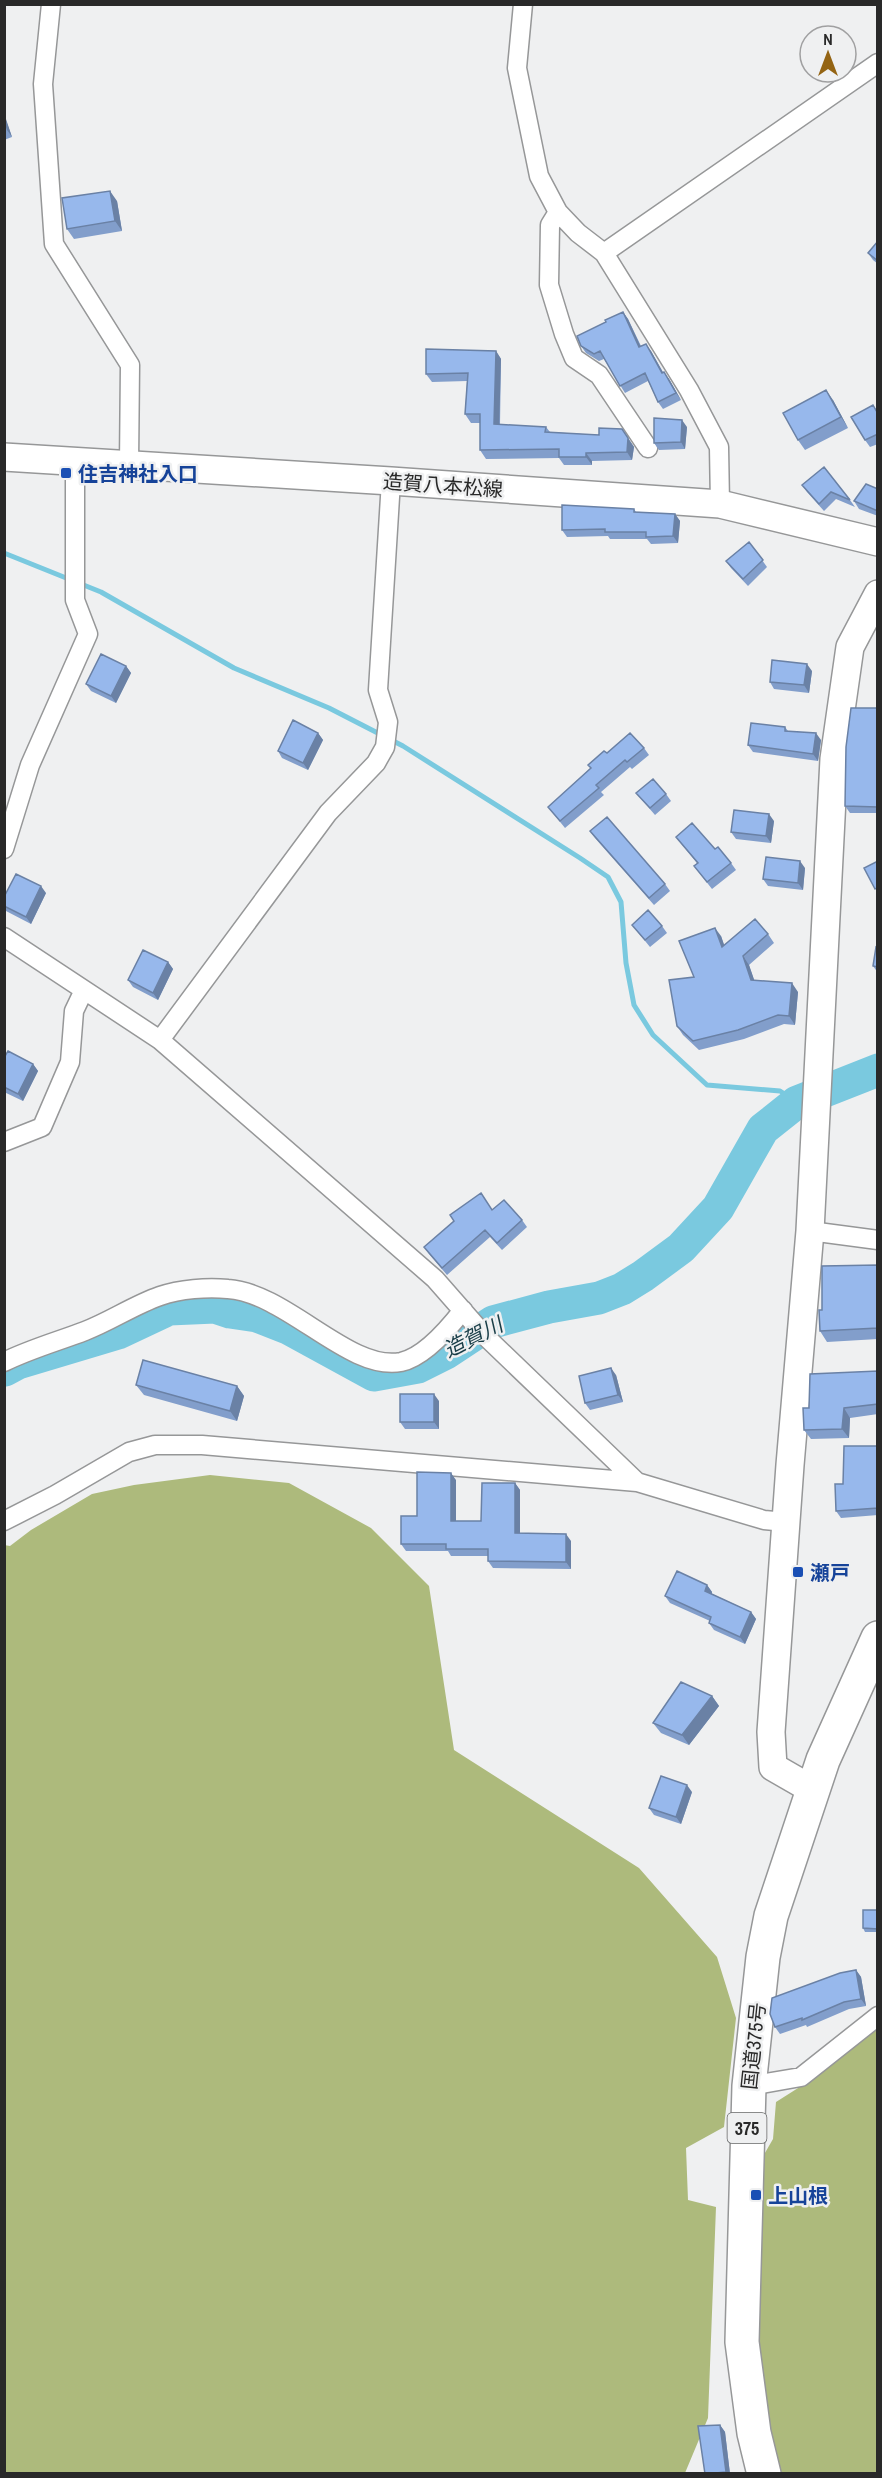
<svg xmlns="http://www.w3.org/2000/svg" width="882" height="2478" font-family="'Archivo Narrow','Noto Sans JP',sans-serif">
<rect width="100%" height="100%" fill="#eff0f1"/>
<path fill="#adba7c" d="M210,1475l79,8 82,45 58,58 25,164 185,118 78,89 19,61 -12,109 -38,21 2,52 28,7 -8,211 -23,55h-680l-1,-928 6,1 21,-16 61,-36 42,-9z
M877,2028v445h-111l-8,-26v-282l15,-26 3,-37 30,-19z"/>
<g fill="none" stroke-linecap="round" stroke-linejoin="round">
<path stroke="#7ac9df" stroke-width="5" d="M4,553l97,39 133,76 95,40 74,38 177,112 28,19 13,25 5,61 8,42 19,30 54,50 73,6 17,11"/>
<path stroke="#7ac9df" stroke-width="33" d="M5,1370l13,-7 100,-30 51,-24 46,-2 15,5 27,4 31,12 86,47 44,-8 28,-14 47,-31 56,-15 50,-9 23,-9 21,-13 38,-28 37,-40 45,-79 34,-27 81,-32"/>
<g stroke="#969798" stroke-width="21">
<path id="street" d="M51,4l-8,80 11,160 76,121 -1,99
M523,4l-6,64 22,108 19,36 20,21 26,20 85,137 30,57 1,57
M558,212l-8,13 -1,60 15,49 10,24 25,17 49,73
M604,253l274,-190
M4,849l26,-84 58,-131 -13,-34v-139
M4,937l156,103 275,239 50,57 152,146
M160,1040l168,-227 48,-50 9,-16 3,-25 -10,-32 13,-209
M4,1142l38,-15 28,-65 4,-51 10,-21
M810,1231l68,9
M4,1362c26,-13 55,-21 81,-31 26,-10 49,-26 75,-35 20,-7 47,-9 68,-7 59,4 121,83 173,73 23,-5 48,-34 62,-52
M4,1521l51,-26 74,-43 26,-7h47l435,37 127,38 22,2
M749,2086l52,-9 77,-61"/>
</g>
<g stroke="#969798" stroke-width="30">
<path id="secondary" d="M4,457l387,24 329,23 158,38
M813,1790l-40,-23 -2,-35 19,-267 20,-234 24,-472 16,-112 28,-53"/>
</g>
<g stroke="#969798" stroke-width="36">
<path id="highway" d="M764,2474l-10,-41 -12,-91 7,-256 14,-129 8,-41 52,-156 55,-122"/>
</g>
<use href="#street" stroke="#fff" stroke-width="18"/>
<use href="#secondary" stroke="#fff" stroke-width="27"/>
<use href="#highway" stroke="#fff" stroke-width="33"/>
</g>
<path fill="#829ecb" d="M4,115l8,22 -8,3z
M117,201l5,30 -48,8 -7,-10z
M878,241v23l-5,-4 -5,-7z
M623,312l5,7 13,27 10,5 12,21 6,7 12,21 -18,9 -5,-7 -10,-21 -23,12 -21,-34 -5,2 -13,-8 -5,-7 25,-24z
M496,351l5,8 -1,66 46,2 4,5 49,3 23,-6 12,18 -2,13 -40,1v4h-28l-5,-7 -73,1 -6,-9v-27h-9l-6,-9 2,-33 -35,1 -6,-8z
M833,400l15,28 -43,22 -7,-10z
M873,405l5,7v32l-8,3 -5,-7z
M687,427l-2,22 -26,1 -5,-7z
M824,467l26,33 5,7 -19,-8 -12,12 -17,-19 -5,-7z
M878,489v27l-19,-7 -5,-8z
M634,509l2,3 39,2 5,7 -2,22 -27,1 -4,-5h-37l-2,-3 -41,1 -5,-7z
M749,542l18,25 -19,19 -17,-18 -5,-7z
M126,666l5,7 -15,30 -25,-12 -5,-7z
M812,671l-3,22 -35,-4 -4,-7z
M878,708v105h-28l-5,-7z
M785,727l3,4 33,9 -3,21 -65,-9 -5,-7z
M318,733l5,7 -15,30 -26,-12 -4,-7z
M644,748l5,7 -17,14 -2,-2 -29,25 3,3 -39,33 -17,-21 59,-54z
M636,793l30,1 5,7 -16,14z
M774,821l-3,22 -35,-4 -5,-7z
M590,831l75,53 5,7 -16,14 -59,-67z
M676,837l39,12 16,14 5,7 -24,19 -18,-23 3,-3z
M805,868l-2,22 -35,-4 -5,-7z
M46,893l-15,31 -25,-13 -2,-2v-12z
M632,925l30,1 5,7 -17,14z
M768,934l6,9 -25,22 5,15 44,12 -3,33 -11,-1 -40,15 -45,11 -16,-15 -6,-9 17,-49 27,-41 3,9z
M878,948v25l-5,-7z
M168,962l5,7 -15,31 -25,-13 -5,-7z
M4,1058l29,6 5,7 -15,30 -19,-9z
M492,1210l30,10 5,7 -25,23 -12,-13 -43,38 -18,-21 -5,-7z
M878,1265v74l-51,3 -7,-11z
M878,1371v43l-28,4 -1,20 -38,1 -7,-9 5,-22z
M616,1375l7,27 -33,8 -5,-7z
M136,1385l101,1 7,10 -7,25 -93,-26z
M439,1401v28h-34l-5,-7z
M878,1446v69l-37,3 -5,-7z
M456,1480v41h25l34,-38 5,7v43l51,8v28l-78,-1 -5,-7v-5h-37l-3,-5h-42l-5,-7 16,-28z
M707,1585l5,7v2l39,18 5,7 -11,25 -31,-14 -5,-7 1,-2 -40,-18 -5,-7z
M712,1696l7,10 -30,39 -28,-12 -8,-10z
M692,1792l-11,32 -27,-9 -5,-7z
M878,1910v22h-13l-2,-4z
M856,1970l5,7 5,29 -17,3 -42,18 -1,-2 -26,9 -5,-7z
M720,2425l5,7 5,42h-25z"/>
<path fill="#6a81a5" d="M4,115l1,1 7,21 -5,-7 -3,-8z
M110,191l7,10 5,30 -7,-10z
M623,312l5,7 16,35 -5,-7z
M646,344l5,7 16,29 -5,-7z
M496,351l5,8 -2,74 -5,-9z
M664,372l5,7 12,21 -5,-7z
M826,390l7,10 15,28 -7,-11z
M682,420l5,7 -2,22 -4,-7z
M628,438l6,9 -2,13 -5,-8z
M586,453l6,8v4l-6,-8z
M675,514l5,7 -2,22 -5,-7z
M807,664l5,7 -3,22 -5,-8z
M126,666l5,7 -15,30 -5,-7z
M318,733l5,7 -15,30 -5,-7z
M816,733l5,7 -3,21 -5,-7z
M769,814l5,7 -3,22 -5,-7z
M800,861l5,7 -2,22 -5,-7z
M41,886l5,7 -15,31 -5,-7z
M715,928l6,8 7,20 -6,-9z
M743,956l6,9 8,23 -6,-8z
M168,962l5,7 -15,31 -5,-7z
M792,983l6,9 -3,33 -6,-9z
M33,1064l5,7 -15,30 -5,-7z
M611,1368l5,7 7,27 -5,-7z
M237,1386l7,10 -7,25 -7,-10z
M434,1394l5,7v28l-5,-7z
M844,1408l6,10 -1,20 -7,-9z
M451,1473l5,7v48l-5,-7z
M515,1483l5,7v50l-5,-7z
M566,1534l5,7v28l-5,-7z
M707,1585l5,7 -2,6 -5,-7z
M751,1612l5,7 -11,25 -5,-7z
M712,1696l7,10 -30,39 -7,-10z
M687,1785l5,7 -11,32 -5,-7z
M856,1970l5,7 5,29 -5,-7z
M720,2425l5,7 5,42h-3l-1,-2z"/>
<path fill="#97b8ec" stroke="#6a81a5" stroke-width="1.5" d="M110,191l5,30 -48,8 -5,-31z
M878,241v20l-10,-8z
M623,312l16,35 7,-3 16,29 2,-1 12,21 -18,9 -13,-29 -25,13 -20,-35 -6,3 -13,-8 -4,-10 29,-14 -1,-2z
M426,349l70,2 -2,73 52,3 -1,5 54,3v-7l23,1 6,9 -1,14 -41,1v4h-27v-8l-79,1v-36h-15l3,-41 -42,1z
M826,390l15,27 -43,23 -15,-27z
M873,405l5,9v20l-13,6 -14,-23z
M654,418l28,2 -1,22 -27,1z
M824,467l26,33 -19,-8 -12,12 -17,-19z
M866,484l12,5v22l-24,-10z
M562,505l72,4v3l41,2 -2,22 -27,1v-5h-41v-3l-43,1z
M749,542l14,18 -20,19 -17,-18z
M101,654l25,12 -15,30 -25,-12z
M772,660l35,4 -3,21 -34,-3z
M851,708h27v99l-33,-1 1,-59z
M293,720l25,13 -15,30 -25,-12z
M751,723l34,4v4l31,2 -3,21 -65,-9z
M630,733l14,15 -17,14 -2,-2 -29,25 3,3 -39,33 -12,-14 43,-39 -3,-3 16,-14 3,2z
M653,779l13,15 -16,14 -14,-15z
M734,810l35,4 -3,22 -35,-4z
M607,817l58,67 -16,14 -59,-67z
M692,823l23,26 3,-2 13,16 -24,19 -13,-16 4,-3 -22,-26z
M766,857l34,4 -2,22 -35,-4z
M878,861v26l-3,2 -11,-21z
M16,874l25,12 -15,31 -22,-11v-9z
M648,910l14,16 -17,14 -13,-15z
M755,919l13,15 -25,22 8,24 41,3 -3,33 -11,-1 -40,15 -45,11 -16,-15 -8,-46 25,-3 -15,-36 36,-13 7,19z
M876,947l2,1v19l-5,-1z
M143,950l25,12 -15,31 -25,-13z
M8,1051l25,13 -15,30 -14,-7v-29z
M481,1193l11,17 12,-10 18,20 -25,23 -12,-13 -43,38 -18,-21 30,-26 -4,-6z
M878,1265v63l-58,3 -1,-21h3v-44z
M143,1360l94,26 -7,25 -94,-26z
M611,1368l7,27 -33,8 -6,-27z
M878,1371v33l-34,4 -2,21 -38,1 -1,-22h6l1,-34z
M400,1394h34v28h-34z
M844,1446h34v62l-42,3 -1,-27h8z
M417,1472l34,1v48h30l1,-38h33v50l51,1v28l-78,-1v-12h-42v-5h-45v-28h16z
M677,1571l30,14 -2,6 46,21 -11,25 -31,-14 2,-6 -46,-21z
M681,1682l31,14 -30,39 -29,-12z
M661,1776l26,9 -11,32 -27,-9z
M863,1910h15v19l-15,-1z
M856,1970l5,29 -17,3 -42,18v-2l-27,9 -5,-13 2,-16 68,-25z
M720,2425l6,47 -21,2 -7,-48z"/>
<g fill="#1a4fb4" stroke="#eff0f1" stroke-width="2">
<rect x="60" y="467" width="12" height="12" rx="3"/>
<rect x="792" y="1566" width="12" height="12" rx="3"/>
<rect x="750" y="2189" width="12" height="12" rx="3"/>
</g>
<g text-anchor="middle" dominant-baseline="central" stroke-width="5" stroke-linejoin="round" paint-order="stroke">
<rect fill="#eff0f1" stroke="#646565" stroke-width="1.5" x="727.5" y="2113" width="39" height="30" rx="4.5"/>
<g font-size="18" font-weight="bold" fill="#292929">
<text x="747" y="2128">375</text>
</g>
<g font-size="20" font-weight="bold" fill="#164399" stroke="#eff0f1" text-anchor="start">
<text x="78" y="473">住吉神社入口</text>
<text x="810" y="1572">瀬戸</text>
<text x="768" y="2195">上山根</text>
</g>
<g font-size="20" fill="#292929" stroke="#eff0f1">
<text transform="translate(443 485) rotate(4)">造賀八本松線</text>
<text transform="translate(753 2046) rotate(-84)">国道375号</text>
</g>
<g font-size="21" font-style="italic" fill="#183d47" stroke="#eff0f1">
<text transform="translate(473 1337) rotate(-27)">造賀川</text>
</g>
</g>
<rect width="882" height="2478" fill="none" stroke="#292929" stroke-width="12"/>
<g transform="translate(828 54)"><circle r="28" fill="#eff0f1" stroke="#a0a0a1" stroke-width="1.5"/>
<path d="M0-4.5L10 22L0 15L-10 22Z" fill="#946413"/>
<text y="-9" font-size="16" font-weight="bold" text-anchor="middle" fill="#292929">N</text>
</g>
</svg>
